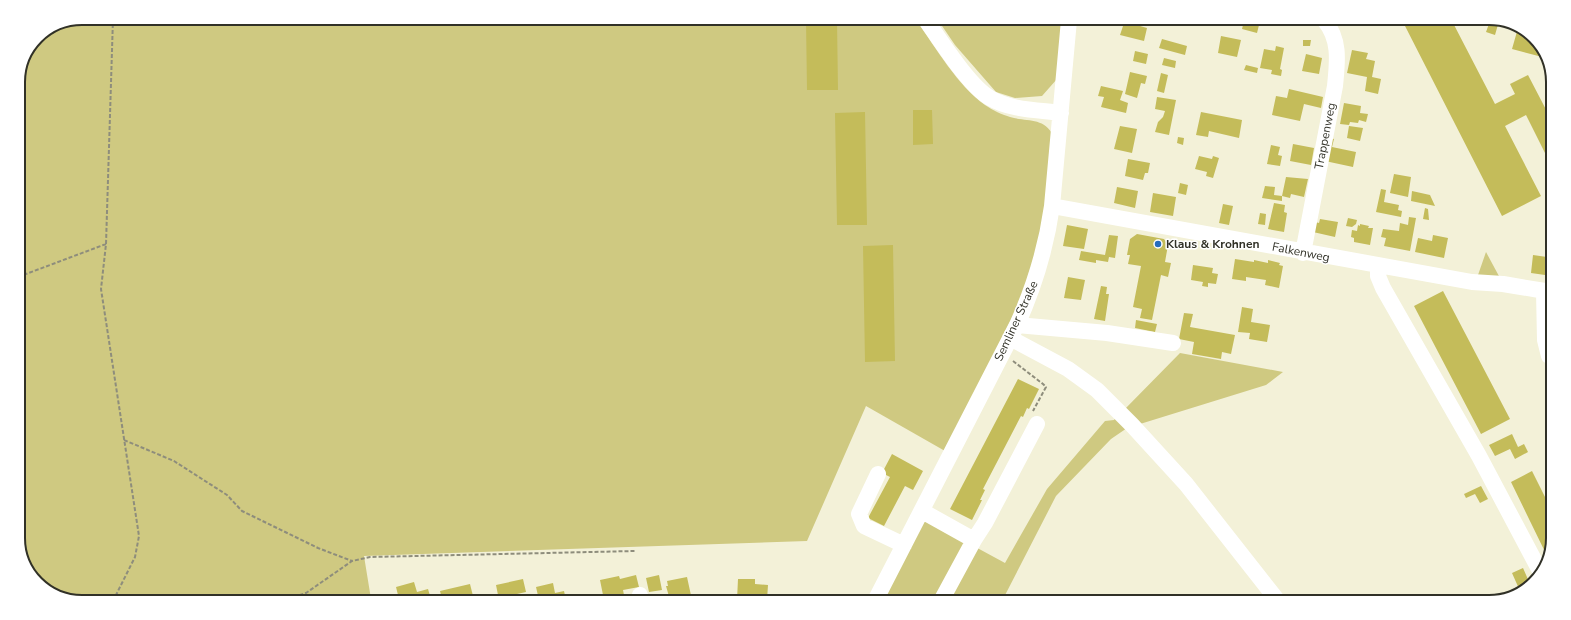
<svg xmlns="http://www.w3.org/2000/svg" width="1571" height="620" font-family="'Nunito Sans',sans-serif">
<rect width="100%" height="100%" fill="#f3f1d8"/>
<path fill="#cfc981" d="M82,18l834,2c20,28 42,66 69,85 7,5 18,10 25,12 17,5 34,0 43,18l-7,75 -21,82 -80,159 -79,-45 -59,135 -443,15 7,43h-310l-30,-22 -13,-35v-464l19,-41z
M938,20h124l-5,59 -15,17 -27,2 -19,-6 -41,-47z
M1486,252l14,26 -22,-3z
M1180,353l103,19 -17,13 -126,39 -17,-13z
M1118,415l12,11 -19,13 -55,57 -54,105h-122l42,-83 83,45 42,-74 58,-68 9,-1z"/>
<path fill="#c4bc5a" d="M806,20h31l1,70h-31z
M1120,21h22l-2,5 7,2 -3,13 -24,-6 3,-9 -4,-1z
M1244,21h16l-3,12 -15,-4z
M1409,21h43l43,83 20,-10 -5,-10 18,-9 25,48 -1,44 -26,-52 -21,11 36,70 -39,20 -98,-192z
M1490,21h9l-4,14 -9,-3z
M1518,28l22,15 6,15 -34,-9z
M1221,36l20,4 -4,17 -19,-4z
M1162,39l25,7 -2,9 -26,-7z
M1303,40h8l-1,6h-7z
M1276,46l8,2 -4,21 2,1 -1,6 -10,-2 1,-4 -12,-2 4,-19 11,2z
M1352,50l16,3 -2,6 9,2 -3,16 9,2 -3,15 -13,-3 2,-14 -20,-4z
M1135,51l13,3 -2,10 -13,-3z
M1306,54l16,4 -3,16 -17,-3z
M1164,58l12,3 -1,7 -13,-3z
M1246,65l12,3 -1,5 -13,-3z
M1130,72l17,4 -2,8 -4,-1 -4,15 -12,-4z
M1161,73l7,2 -4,18 -7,-2z
M1101,86l22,5 -3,9 8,3 -2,10 -25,-6 3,-10 -6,-1z
M1289,89l34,8 -2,11 -17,-4 -4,17 -28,-6 4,-19 11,2z
M1157,97l19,3 -7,35 -14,-3 3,-10 5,-5 2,-6 -10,-2z
M1344,103l17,3 -1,7 8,1 -2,8 -7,-2 -1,3 -8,-1 -1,3 -9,-1z
M913,110h19l1,34 -20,1z
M865,112l2,113h-30l-2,-112z
M1201,112l41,8 -3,18 -30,-7 -1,6 -12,-2z
M1120,126l17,3 -5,24 -18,-4z
M1349,126l14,2 -3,13 -13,-3z
M1178,137l6,1 -1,7 -6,-2z
M1330,138l4,1 -2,8 24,5 -3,15 -28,-6z
M1293,144l21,4 -3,17 -21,-4z
M1271,145l9,2 -2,8 4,1 -2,10 -13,-2z
M1199,156l13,3 1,-3 6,2 -6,20 -7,-2 1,-4 -12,-3z
M1128,159l22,4 -2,10h-3l-2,7 -18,-4z
M1394,174l17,3 -3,20 -18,-4z
M1286,177l22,2 -4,18 -13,-3 -1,4 -8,-2z
M1180,183l8,2 -2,10 -8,-2z
M1265,186l10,1 -1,8 8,1v5l-20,-3z
M1117,187l21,4 -3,17 -21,-5z
M1381,189l5,1 -2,12 15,3 -1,5 4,1 -1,6 -25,-5z
M1412,191l18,4 5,11 -24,-5z
M1153,193l23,4 -3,19 -23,-4z
M1274,203l11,2 -1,7 3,1 -3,19 -16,-3z
M1223,204l10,2 -4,19 -10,-2z
M1425,208l3,1 1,11 -6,-1z
M1260,213l6,1 -1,11 -7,-1z
M1409,217l7,1 -6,33 -26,-5 2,-8 -5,-1 2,-8 16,2 1,-8 8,2z
M1348,218l9,2 -1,4 -4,3 -6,-1z
M1320,219l18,3 -3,15 -22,-5 2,-10 4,1z
M1360,224l9,2 -1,2h5l-3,17 -16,-3v-4l-3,-1 1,-7 5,1 1,-6 2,1z
M1067,225l21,4 -4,20 -21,-3z
M1137,234l27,5 4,6 -3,17 6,1 -3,14 -7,-2 -9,45 -12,-2 2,-9 -9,-2 8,-41 -13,-2 2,-9h-3l3,-16z
M1109,235l9,1 -3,22 -6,-1 -1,5 -12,-2v3l-17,-3 2,-9 24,4z
M1433,235l15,3 -4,20 -29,-6 3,-14 14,3z
M893,245l2,116 -30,1 -2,-116z
M1533,255l14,2 -2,18 -14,-2z
M1235,259l19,3v-2l14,3v-3l12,3 -1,2 4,1 -4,22 -14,-3 1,-5 -20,-3v4l-14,-2z
M1193,265l20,3 -1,5 6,1 -2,10 -8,-1v4l-6,-1 1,-4 -12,-2z
M1068,277l17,3 -4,20 -17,-2z
M1101,286l6,1 -1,7h3l-4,27 -11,-2z
M1443,291l67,128 -29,15 -67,-128z
M1242,307l11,2 -2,13 19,3 -3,17 -18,-3 1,-6 -12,-1z
M1184,313l9,1 -3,13 45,8 -4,19 -9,-2 -1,7 -29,-5 2,-12 -15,-3z
M1136,320l21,4 -2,8 -20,-4z
M1018,379l21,10 -10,20 -2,-1 -4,9 -2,-1 -38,73 2,1 -5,10h2l-10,20 -22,-11z
M1512,434l6,13 6,-3 4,8 -13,7 -5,-10 -15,7 -6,-11z
M892,454l31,17 -10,19 -8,-4 -21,40 -16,-8 22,-41 -8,-4z
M1532,471l18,36 -1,53 -38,-78z
M1481,486l7,13 -8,4 -5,-9 -9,4 -2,-4z
M1523,568l7,16 -3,4 -7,3 -8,-18z
M636,575l3,12 -16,3 1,5 -20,5 -4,-20 19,-4 1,3z
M659,575l3,15 -13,2 -3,-14z
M687,577l5,23h-22l-4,-14h2l-1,-5z
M523,579l3,13 -9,2 1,4 -19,2 -3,-15z
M738,579h17v5l13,1 -1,15h-30z
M414,582l3,10 11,-3 3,10h-32l-3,-12z
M553,583l2,10 9,-2 2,9h-27l-3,-13z
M470,584l4,16 -32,-1 -2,-8z"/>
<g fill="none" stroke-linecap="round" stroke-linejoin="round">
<path stroke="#8e8d7c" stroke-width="2" stroke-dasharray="4 2" stroke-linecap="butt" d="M113,18l-7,226 -5,45 38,247 -4,21 -21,42
M18,277l88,-33
M1013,361l30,23 3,3 -13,24
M124,440l50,21 53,34 15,16 76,37 34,13
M288,599l18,-6 46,-32 18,-4 265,-6"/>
<path stroke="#fff" stroke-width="16" d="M926,20c15,21 43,66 64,78 20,12 48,12 71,15
M1052,206l420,76 31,2 48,8
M1303,253l32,-167c2,-22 6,-45 -10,-65
M1378,266v10l5,12 96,168 61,115
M1544,291l1,49 4,16
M1017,325l90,8 66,10
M1010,338l58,31 29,21 35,35 54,59 92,117
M878,474l-19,40 5,12 40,19
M922,511l52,29
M640,595l1,5
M875,601l142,-276c18,-40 29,-76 35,-119l17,-186
M941,601l33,-61 11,-17 52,-99"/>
</g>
<circle fill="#266cbd" stroke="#fff" stroke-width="1.5" cx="1158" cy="244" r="4"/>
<g text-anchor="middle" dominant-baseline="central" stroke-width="3" stroke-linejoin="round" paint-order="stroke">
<g font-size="12" fill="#313127" stroke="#fff">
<text transform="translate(1325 136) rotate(-79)">Trappenweg</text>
<text transform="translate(1301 252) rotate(11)">Falkenweg</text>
<text transform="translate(1016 321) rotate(-65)">Semliner Straße</text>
</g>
<g font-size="12" font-weight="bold" fill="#313127" stroke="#fff" text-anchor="start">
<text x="1166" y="244">Klaus &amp; Krohnen</text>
</g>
</g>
<path d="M0 0H1571V620H0ZM82 25H1489A57 57 0 0 1 1546 82V538A57 57 0 0 1 1489 595H82A57 57 0 0 1 25 538V82A57 57 0 0 1 82 25Z" fill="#fff" fill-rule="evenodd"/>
<path fill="none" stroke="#313127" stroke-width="2" d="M82 25H1489A57 57 0 0 1 1546 82V538A57 57 0 0 1 1489 595H82A57 57 0 0 1 25 538V82A57 57 0 0 1 82 25Z"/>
</svg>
